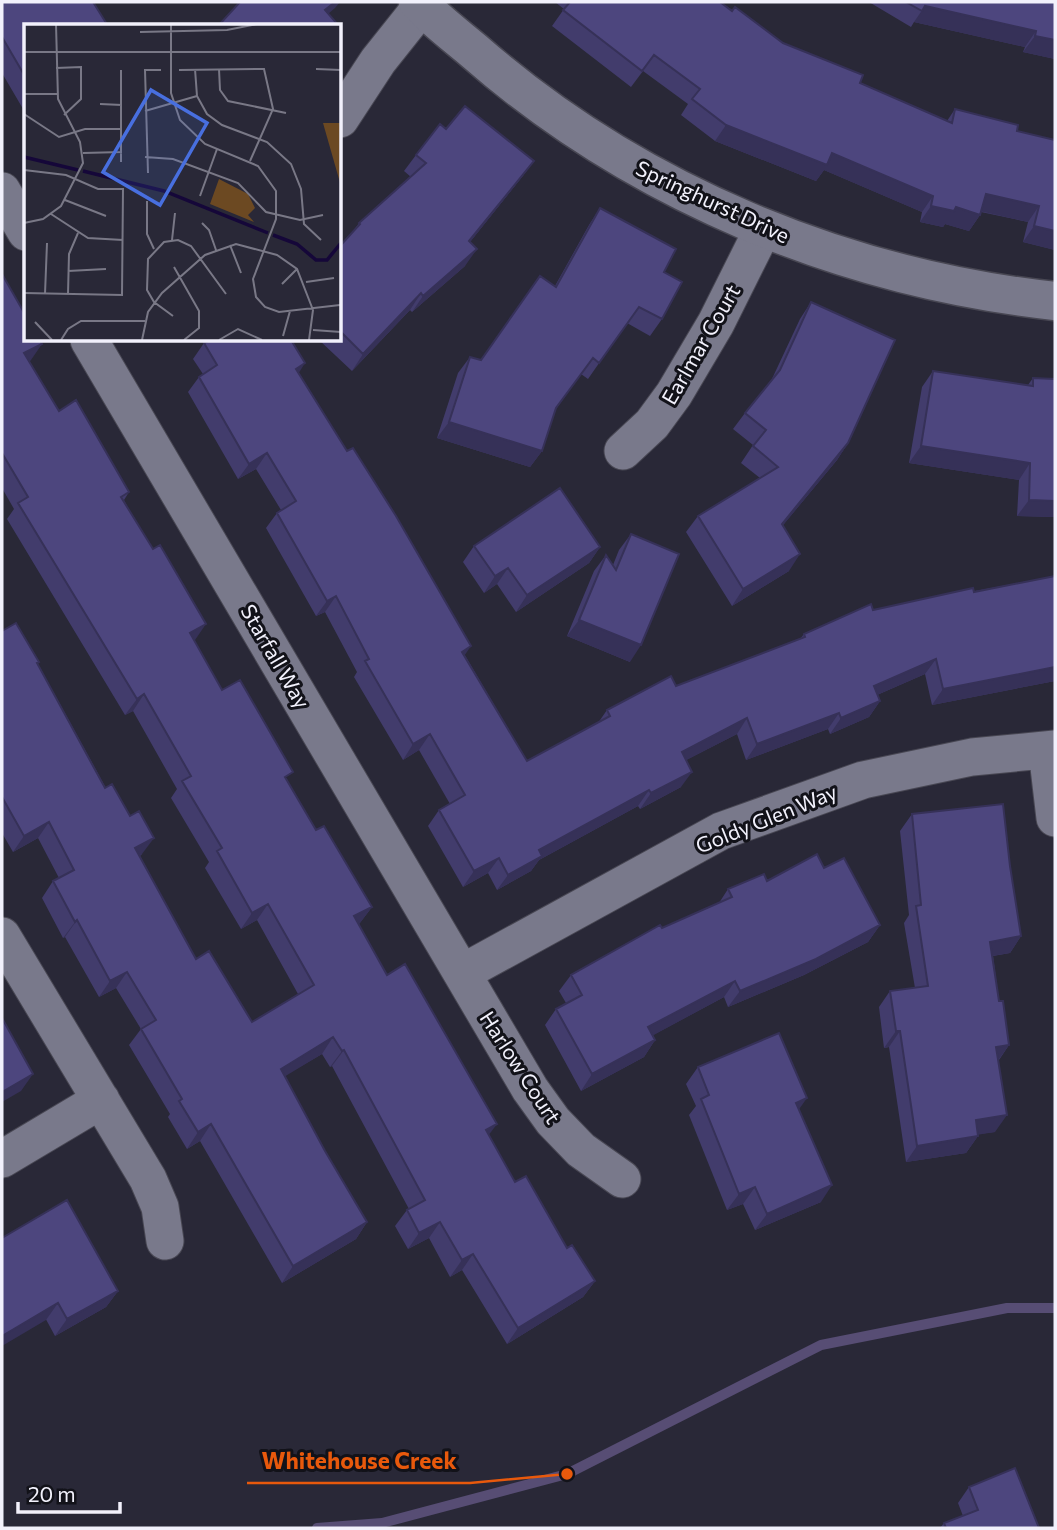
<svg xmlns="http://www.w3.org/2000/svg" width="1057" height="1530" font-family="Commissioner,sans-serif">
<rect width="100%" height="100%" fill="#292837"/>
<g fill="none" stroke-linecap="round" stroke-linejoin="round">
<path stroke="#574d74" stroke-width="10" d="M317,1528l65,-5 185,-49 254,-129 186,-37h48"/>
<g stroke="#484753" stroke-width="39">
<path id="street" d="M340,119l38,-58 47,-59
M2,191l24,41
M89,340l441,749 23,32 28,29 41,29
M623,451l29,-27 22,-30 42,-71 47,-94
M1047,750l8,68
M2,936l146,243 12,28 5,34
M462,973l259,-142 142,-51 109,-23 83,-8
M2,1159l99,-59"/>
</g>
<g stroke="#484753" stroke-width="41">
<path id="secondary" d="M418,2c17,18 37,33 56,49 161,141 369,227 581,250"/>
</g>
<use href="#street" stroke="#79798b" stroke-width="37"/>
<use href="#secondary" stroke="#79798b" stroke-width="38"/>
</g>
<path fill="#423c6c" d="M2,2l24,24v88l-24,-41z
M555,2h165l63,41 77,40 87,38 8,-12 62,22 38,9v110l-32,-8 5,-20 -47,-10 -1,3 -11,16 -24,-7 -2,3 -23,-5 2,-10 -98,-42 -8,11 -101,-40 -34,-26 7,-11 -45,-33 -12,16 -79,-61 12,-17z
M869,2h186v57l-32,-7 2,-5 -111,-25 -3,5z
M446,129l88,32 -12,16 -52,65 -5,24 -53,46 -2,-2 -58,61 -33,-31h21v-94l12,-13 7,-10 52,-46 -7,-6 12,-16z
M600,208l64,64 -2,47 -12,17 -23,-13 -39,56 -7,-5 -25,35 -14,42 -12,16 -93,-29 21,-65 12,-16 11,3 74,-74 34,-61z
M2,274l29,86 -2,1 30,50 70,81 -5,8 70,141 28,49 65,91 29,49 56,77 -13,17 28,51 102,160 26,47 52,66 28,33 -12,16 -76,47 -45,-74 -12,7 -21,-39 -21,11 -13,-23 12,-16 2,-1 -77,-143 -2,1 -8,-13 -38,22 41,75 42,71 -11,17 -74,44 -82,-142 -13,8 -19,-32 2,-3 -41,-69 12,-16 -25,-41 -17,9 -34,-60 -2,1 -21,-40 11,-17 6,-3 -21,-40 -25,14 -11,-19v-202l37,31 -1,2 104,190 -2,2 56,103 56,63 46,-28 -41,-74 -16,9 -36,-61 4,-6 -38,-64 6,-9 -44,-78 -8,4 -118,-196 7,-10 -12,-21z
M811,302l37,141 -11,17 -54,65 6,46 -57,35 -46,-74 12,-16 62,-38 -19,-15 12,-18 -20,-16 12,-16 26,-32 29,-62z
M204,343l95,30 228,388 71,-38 9,-13 69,-24 124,-47 4,-5 69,-24 182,-34v105l-123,24 -7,-31 -48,21 3,6 -11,16 -39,17 -2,-5 -82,31 -9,-26 -51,26 -5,27 -41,22 -2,-3 -99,54 -8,11 -34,19 -9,-17 -25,14 -35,-61 11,-16 11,-6 -31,-54 -16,10 -49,-83 3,-5 -32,-60 -9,4 -50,-88 11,-15 4,-3 -25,-41 -18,10 -50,-87 11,-15 4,-3 -10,-15z
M933,371l95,14 5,-7 22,139 -38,-1 2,-36 -110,-17 13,-76z
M631,534l-1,128 -63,-26 27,-65 12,-16 7,10 6,-15z
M474,546l126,1 -11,16 -73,49 -19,-28 -13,9 -21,-31z
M912,814l98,52 11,70 -11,17 -17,3 6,45 10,44 -10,15 -4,72 -17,2v2l-12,17 -60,9 -17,-115 -5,1 -5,-41 11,-16 25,-3 -11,-65 5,-8 -9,-84z
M824,868l56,57 -12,17 -64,33 -76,32 -4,-10 -71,38 2,5 -11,17 -63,34 -36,-66 11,-16 10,-6 -7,-12 12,-16 91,-47 57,-25 9,-14z
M698,1067l101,42 22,93 -66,28 -12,-26 -16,6 -38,-95 7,-9 -10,-22z
M2,1238l116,53 -12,16 -51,29z
M969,1487l70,41h-99l4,-5 19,-7 -5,-13z"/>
<path fill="#363158" d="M335,2h5l-5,6 -21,18 11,-16z
M925,6l111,25 -11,16 -111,-25z
M1035,36l20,4v19l-32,-7z
M726,125l106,28 101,43 -11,16 -98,-42 -8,11 -101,-40z
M534,161l-12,16 -64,80 11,-16z
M986,194l53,12 -11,16 -53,-12z
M931,206l25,1 24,8 -11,16 -24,-7 -2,3 -23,-5z
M1034,226l21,5v19l-32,-8z
M477,249l-12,17 -53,46 11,-16z
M421,293l-11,17 -58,61 11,-17z
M42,344l-11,16 -18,9 11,-16z
M305,363l-10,16 1,-10z
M449,422l93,29 -12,16 -93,-29z
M848,443l-11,17 -67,81 12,-17z
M921,446l109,17 -11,17 -110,-17z
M267,453l-11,16 -18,10 11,-15z
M1029,500l26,1v16l-38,-1z
M600,547l-11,16 -73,49 11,-17z
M800,554l-11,17 -57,35 11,-17z
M508,568l-11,16 -13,9 11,-17z
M336,596l-11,16 -9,4 11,-15z
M579,620l62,25 -11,17 -63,-26z
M206,624l-11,16 -16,9 11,-16z
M471,646l-11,16 2,-10z
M936,659l-11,15 -62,27 11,-15z
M1055,667v14l-123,24 11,-16z
M144,694l-11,17 -8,4 12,-16z
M880,701l-11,16 -39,17 11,-16z
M839,713l-11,16 -82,31 11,-16z
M747,718l-10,16 -66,34 11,-16z
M430,734l-11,16 -16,10 10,-16z
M692,772l-11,15 -41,22 11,-16z
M649,790l-11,16 -99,54 -8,11 -34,19 11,-15 31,-25z
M49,822l-11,16 -25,14 11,-16z
M154,838l-12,16 -18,10 11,-16z
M499,858l-11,15 -25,14 11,-16z
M268,904l-11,16 -16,9 11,-16z
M372,907l-12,16 -17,10 11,-17z
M77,920l-12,17 -2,1 12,-16z
M880,925l-12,17 -64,33 -76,32 12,-16z
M1021,936l-11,17 -31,5 11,-16z
M127,972l-11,16 -17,9 11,-16z
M735,981l-11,16 -87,47 11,-17z
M896,1031h4l-11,16 -5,1z
M333,1037l-11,17 -53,32 12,-17z
M655,1040l-11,17 -63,34 11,-17z
M1009,1045l-12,17 -1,-15z
M344,1050l-12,16 -2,1 12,-16z
M33,1074l-12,17 -19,11v-10z
M807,1098l-12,17 1,-12z
M1007,1115l-12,17 -31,5 12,-17z
M211,1124l-11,17 -13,8 11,-17z
M497,1124l-12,16 1,-10z
M978,1136l-12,17 -60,9 11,-16z
M832,1185l-11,17 -66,28 12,-16z
M755,1187l-12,17 -16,6 12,-16z
M367,1222l-11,17 -74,44 11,-17z
M440,1222l-11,16 -21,11 11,-16z
M473,1254l-11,16 -12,7 12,-17z
M595,1281l-12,16 -76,47 11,-16z
M118,1291l-12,16 -51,29 12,-17z
M58,1303l-12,17 -44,26v-10z"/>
<path fill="#4d467e" stroke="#363158" stroke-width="2" d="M2,2h91l15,24h-82v52l-24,-41z
M240,2h95l-10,8 14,16h-121z
M570,2h150l12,9 3,-4 48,36 80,32 -3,8 92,40 3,-14 63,16 -1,6 38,9v91l-21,-5 5,-20 -53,-12 -6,21 -24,-8 -2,4 -23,-5 2,-10 -101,-43 -5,12 -101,-40 -34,-26 8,-10 -46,-34 -12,16 -79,-61z
M906,2h149v38l-20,-4 1,-5 -111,-25 -3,5z
M465,106l69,55 -65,80 8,8 -54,47 -2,-3 -58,61 -23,-23v-85l20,-22 -1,-1 67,-60 -10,-8 24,-31 6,5z
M600,208l76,41 -12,23 18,10 -20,37 -23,-12 -40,56 -6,-5 -37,50 -14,43 -93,-29 21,-65 11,3 59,-84 16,11z
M2,274l24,42v24h14l2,4 -18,9 35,58 17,-11 53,92 -8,5 32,52 7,-4 46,79 -16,9 32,57 18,-10 53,92 -8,5 31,53 8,-4 48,81 -18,9 33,59 18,-11 92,160 -11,6 29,52 11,-6 41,72 5,-3 23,36 -77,47 -45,-74 -11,6 -22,-38 -21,11 -12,-23 18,-10 -81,-150 -2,1 -9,-14 -52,32 44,82 42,71 -74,44 -82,-142 -13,8 -19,-31 3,-2 -41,-70 15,-9 -29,-48 -17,9 -33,-61 -2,2 -22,-41 21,-11 -25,-48 -25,14 -22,-39v-166l14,-8 23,39 -2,1 68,125 7,-4 18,32 9,-5 15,27 -19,10 61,111 13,-8 43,71 62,-37 -46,-81 -16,9 -35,-62 5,-3 -40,-67 9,-5 -47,-82 -7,5 -119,-196 10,-6 -26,-44z
M811,302l84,38 -47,103 -66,81 18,30 -57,35 -45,-73 80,-49 -25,-21 13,-16 -21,-17 35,-43z
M210,340h81l14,23 -9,6 51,82 6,-3 43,68 75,130 -9,6 65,109 83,-45 -3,-6 64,-34 5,10 129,-49 -1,-3 67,-30 2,6 100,-22 1,4 81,-16v91l-112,22 -7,-30 -62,27 6,15 -39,17 -2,-5 -82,31 -10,-26 -65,34 10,20 -41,21 -2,-3 -110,60 3,6 -34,19 -9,-17 -25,13 -35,-61 26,-15 -35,-61 -17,10 -48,-83 4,-2 -33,-63 -9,5 -50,-88 19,-12 -29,-48 -18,11 -50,-87 18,-12 -13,-22z
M933,371l100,15v-8l22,1v122l-26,-1 1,-37 -109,-17z
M560,488l40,59 -73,48 -19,-27 -13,8 -21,-30z
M631,534l48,20 -38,91 -62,-25 27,-65 10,15z
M1003,804l7,62 11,70 -31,6 9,59h4l6,44 -13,2 11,68 -31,5 2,16 -61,10 -17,-115h-4l-6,-40 38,-5 -12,-80 5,-1 -9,-91z
M817,854l7,14 20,-10 36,67 -64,34 -76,32 -5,-10 -87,46 7,13 -63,34 -36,-65 26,-14 -11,-20 89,-50 2,3 70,-31 -4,-8 36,-15 3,7z
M2,1018l31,56 -31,18z
M779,1033l28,65 -11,5 36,82 -65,29 -12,-27 -16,7 -38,-95 8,-4 -11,-28z
M67,1200l51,91 -51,28 -9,-16 -56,33v-98z
M1015,1468l24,60h-93l-2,-5 34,-13 -9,-23z"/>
<g text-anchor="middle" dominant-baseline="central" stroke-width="6" stroke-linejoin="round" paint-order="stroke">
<g font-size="21" fill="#f2f1fc" stroke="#121219">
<text transform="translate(713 201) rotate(25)">Springhurst Drive</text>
<text transform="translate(700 344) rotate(-60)">Earlmar Court</text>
<text transform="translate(276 656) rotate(60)">Starfall Way</text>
<text transform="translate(766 818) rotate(-22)">Goldy Glen Way</text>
<text transform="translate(521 1067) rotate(57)">Harlow Court</text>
</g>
</g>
<g transform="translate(24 24)">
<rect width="317" height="317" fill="#292837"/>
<path d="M299,99h18v63z" fill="#6c4922"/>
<path d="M195,155l29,15 7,14 -7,7 6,7 -44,-18z" fill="#6c4922"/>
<path fill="none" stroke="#150739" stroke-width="3.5" d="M0,133l54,13M59,147l81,20 104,42M249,211l24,9 19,16h11l14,-17"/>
<path fill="none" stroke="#797886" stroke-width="2" d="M147,0v69l9,27 25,24 53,22 18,25v28l-23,60 3,18 9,10 14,5 61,-7M116,8l87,-2 30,-6M0,28h317M32,44l25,-1v32l-17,16M171,45l2,27 10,18 15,11 45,17 24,22 10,25 3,35 17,16M195,45l1,21 8,11 58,12M292,45l25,1M155,46l85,-1 9,40 -23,52M0,70h33M76,80l22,1M121,87l52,-15M0,90l35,23 26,-8h37M59,129l39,-1M121,133l28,2 65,24 28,29 34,8 23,-5M97,138v-92M0,146l42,5 32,14h25l-1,106 -98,-2M124,149l-3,-103h16M176,172l17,-47M41,176l41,16M123,177v33l7,15M27,190l37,24 35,2M0,199l19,-4 18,-13 22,-43 -3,-21 -22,-43 -2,-75M178,199l7,7 7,20M148,216l3,-27M206,221l11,28M150,243l25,44v17l-15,12M44,247l38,-2M282,258l28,-4M258,260l15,-15M21,270l2,-51M44,270l1,-40 9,-21M149,292l-19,-14 -7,-12 1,-31 16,-17 14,-2 13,6 35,48M11,298l17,18M289,306l28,2M259,312l7,-25M37,316l7,-11 13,-8h64M118,316l6,-28 14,-19 43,-38 31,-11 41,11 20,14 16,41 -4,30M195,316l19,-11 24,11"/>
<path fill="#486fdf" fill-opacity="0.15" stroke="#486fdf" stroke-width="3.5" d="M127,66l56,33 -47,82 -57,-33z"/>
<rect width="317" height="317" fill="none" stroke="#f2f1fc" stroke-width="3.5"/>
</g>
<path fill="none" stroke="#e8590c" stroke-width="2.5" d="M567 1474L470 1483H247"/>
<circle fill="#e8590c" stroke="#121219" stroke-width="2.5" cx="567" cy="1474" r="7"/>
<g font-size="23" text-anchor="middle" font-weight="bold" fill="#e8590c" stroke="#121219" stroke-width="6" stroke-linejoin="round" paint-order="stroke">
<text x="359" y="1469">Whitehouse Creek</text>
</g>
<rect width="1057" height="1530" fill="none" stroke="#f2f1fc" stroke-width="7"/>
<path d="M18 1502v10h102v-10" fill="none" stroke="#f2f1fc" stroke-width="3.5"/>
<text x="28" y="1502" font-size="21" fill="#f2f1fc" stroke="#121219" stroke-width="5" paint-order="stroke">20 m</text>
</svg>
